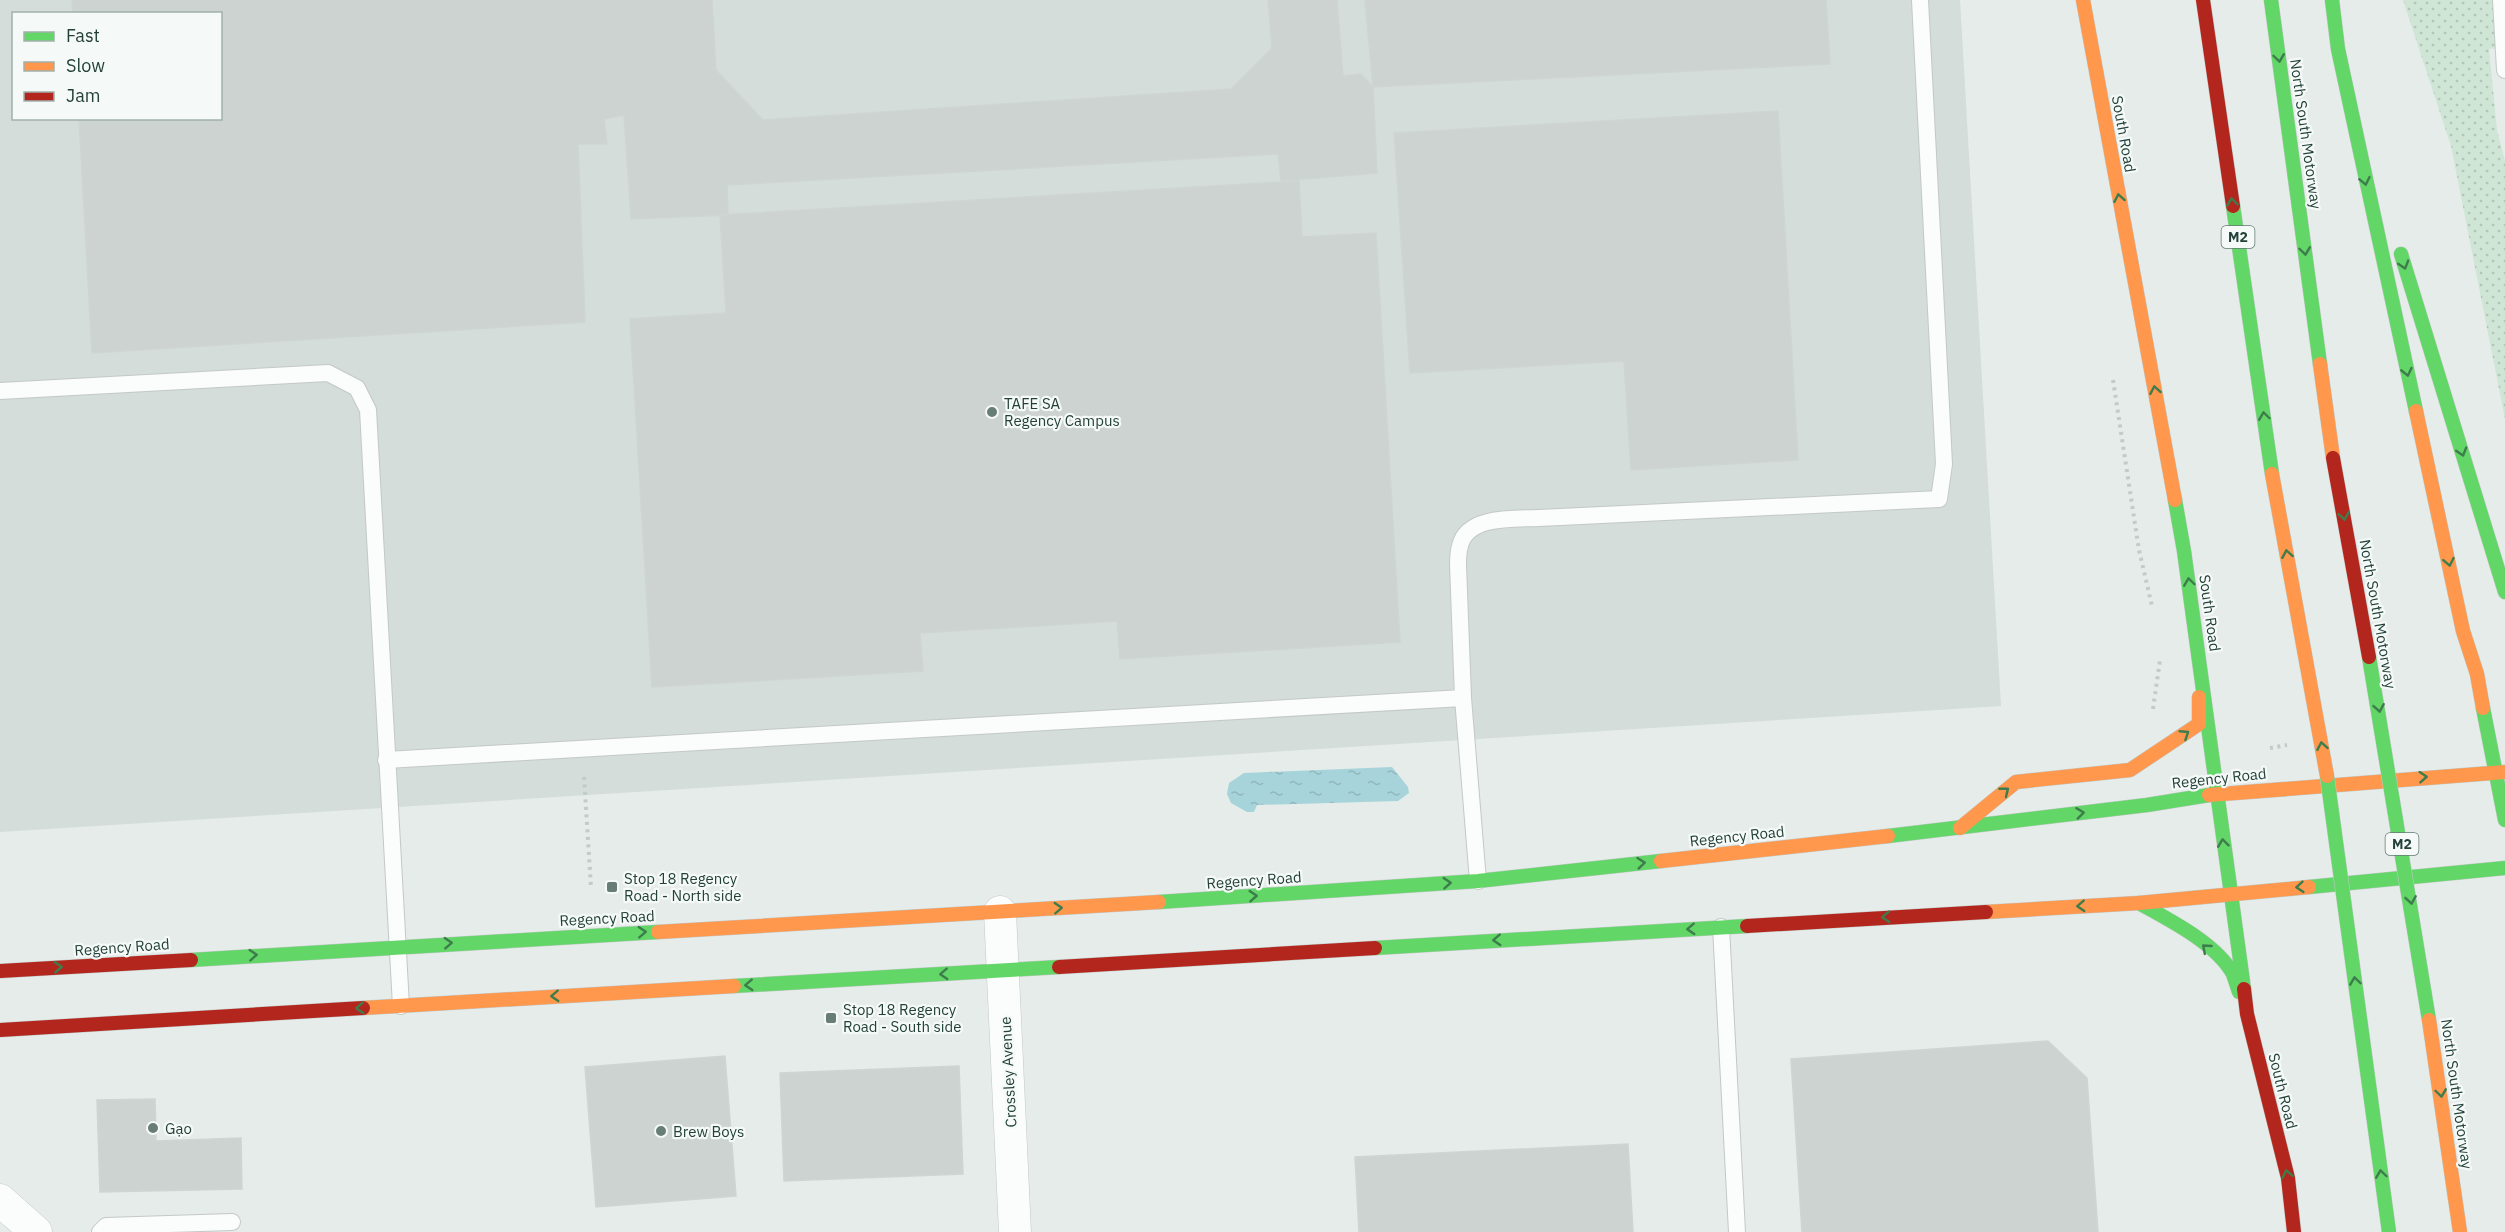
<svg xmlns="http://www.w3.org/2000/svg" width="2505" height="1232" font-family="'IBM Plex Sans',sans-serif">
<defs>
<pattern id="grass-dots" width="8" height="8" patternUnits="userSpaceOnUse" patternTransform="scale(1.5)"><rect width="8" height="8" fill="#cfe5d6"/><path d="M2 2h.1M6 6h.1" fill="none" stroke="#b1c6b8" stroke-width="1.8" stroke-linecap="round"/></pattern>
<pattern id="water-ripples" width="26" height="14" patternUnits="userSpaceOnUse" patternTransform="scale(1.5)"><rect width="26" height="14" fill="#a6d4da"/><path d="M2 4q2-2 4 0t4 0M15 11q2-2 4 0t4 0" fill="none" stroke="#8fb7bc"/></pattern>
</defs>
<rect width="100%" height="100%" fill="#e6ece9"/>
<path fill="#d4ddd9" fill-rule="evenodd" d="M0,0h1960l41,706 -2001,126zM14,14h206v104h-206z"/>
<path fill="url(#grass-dots)" d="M2403,0h102v48l-16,1 8,81 8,31v258l-54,-273z"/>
<path fill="url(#water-ripples)" d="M1392,767l16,20 1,6 -11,8 -141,4 -3,7h-7l-16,-9 -4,-9 2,-11 15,-10z"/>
<path fill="#cdd3d1" stroke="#cfd5d2" stroke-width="1.5" d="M72,0h640l4,70 47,50 468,-31 41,-41 -4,-48h69l6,76 18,-2 12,13 4,86 -96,8 -3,-27 -551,31 1,30 -97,4 -7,-104 -20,4 3,25h-29l7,178 -493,31 -13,-235h141v-104h-147z
M1365,0h461l4,64 -457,23z
M1778,111l20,349 -167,10 -7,-109 -214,12 -16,-240z
M1299,181l3,56 74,-4 24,409 -280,17 -3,-38 -197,12 3,38 -271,16 -22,-368 96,-6 -6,-98z
M2048,1041l39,37 11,154h-296l-11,-173z
M725,1056l11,140 -140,11 -11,-140z
M959,1066l4,108 -179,7 -4,-108z
M155,1099l1,42 85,-3 1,51 -142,3 -3,-92z
M1628,1144l5,88h-274l-4,-75z"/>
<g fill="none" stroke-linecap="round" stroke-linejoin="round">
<g stroke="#c3c9c6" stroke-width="18">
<path id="lane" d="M2501,0l4,70
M0,391l328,-18 29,15 11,22 33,596
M386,760l1077,-62
M1478,881l-15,-183 -5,-133c0,-6 0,-13 2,-19 7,-31 55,-27 79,-28l400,-19 5,-35 -24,-464
M1721,927l16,305
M100,1232l6,-6 126,-4"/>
</g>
<g stroke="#c3c9c6" stroke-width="33">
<path id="street" d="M1000,912l15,320
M0,1200l36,32"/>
</g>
<g stroke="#c2c9c6" stroke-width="15">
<path id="fast" d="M2271,0l49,364
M2332,0l6,49 78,362
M2233,206l39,268
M2401,254l104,338
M2175,500l9,51 60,438
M2483,708l22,112
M1888,836l259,-31 62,-10
M2309,887l196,-19
M1159,902l319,-21 183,-20
M2139,903c30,17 77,40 94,71 2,6 4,12 6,18
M1375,948l372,-22
M191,960l467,-28
M734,986l325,-19"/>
</g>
<g stroke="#c2c9c6" stroke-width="15">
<path id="slow" d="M2083,0l92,500
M2320,364l13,94
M2416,411l47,220 14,43 6,34
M2209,795l296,-23
M1960,828l56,-46 114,-12 69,-46v-27
M1661,861l227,-25
M1986,912l153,-9 170,-16
M658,932l501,-30
M363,1008l371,-22"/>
</g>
<g stroke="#c2c9c6" stroke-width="15">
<path id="jam" d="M2203,0l30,206
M1747,926l239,-14
M1059,967l316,-19
M0,971l191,-11
M2244,989l3,25 41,164 6,54
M0,1030l363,-22"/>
</g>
<path stroke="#c2cbc8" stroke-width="4" stroke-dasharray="3 4.5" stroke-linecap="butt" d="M2113,380l26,170 13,56
M2153,709l7,-49
M2270,748l17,-3
M584,777l7,110"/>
<use href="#lane" stroke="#fbfcfc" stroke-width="16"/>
<use href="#street" stroke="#fbfcfc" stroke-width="32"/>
<use href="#fast" stroke="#63d668" stroke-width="14"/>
<use href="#slow" stroke="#ff974d" stroke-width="14"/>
<use href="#jam" stroke="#b3261e" stroke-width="14"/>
<g stroke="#c2cbc8" stroke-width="15" stroke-linecap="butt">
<path id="fast-bridge" d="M2369,657l60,363
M2327,776l62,456"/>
</g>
<g stroke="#c2cbc8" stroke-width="15" stroke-linecap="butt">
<path id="slow-bridge" d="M2272,474l55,302
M2429,1020l31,212"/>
</g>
<g stroke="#c2cbc8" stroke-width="15" stroke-linecap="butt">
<path id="jam-bridge" d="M2333,458l36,199"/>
</g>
<use href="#fast-bridge" stroke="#63d668" stroke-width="14"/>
<use href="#slow-bridge" stroke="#ff974d" stroke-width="14"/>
<use href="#jam-bridge" stroke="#b3261e" stroke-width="14"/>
</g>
<defs><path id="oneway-chevron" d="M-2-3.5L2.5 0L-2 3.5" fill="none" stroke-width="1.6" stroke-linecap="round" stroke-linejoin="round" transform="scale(1.5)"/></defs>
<g stroke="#3d7d4b">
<use href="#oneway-chevron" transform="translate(2279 58) rotate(82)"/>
<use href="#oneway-chevron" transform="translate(2365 181) rotate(78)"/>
<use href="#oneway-chevron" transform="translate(2119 198) rotate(-100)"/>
<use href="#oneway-chevron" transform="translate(2232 202) rotate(-98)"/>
<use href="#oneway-chevron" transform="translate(2305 251) rotate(82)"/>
<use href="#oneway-chevron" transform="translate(2404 265) rotate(73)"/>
<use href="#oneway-chevron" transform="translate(2407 372) rotate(77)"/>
<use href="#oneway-chevron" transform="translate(2155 390) rotate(-100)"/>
<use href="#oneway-chevron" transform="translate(2264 416) rotate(-98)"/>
<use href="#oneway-chevron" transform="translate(2462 452) rotate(73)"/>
<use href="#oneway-chevron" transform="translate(2344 516) rotate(80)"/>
<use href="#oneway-chevron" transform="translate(2287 554) rotate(-100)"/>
<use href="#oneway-chevron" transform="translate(2449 562) rotate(79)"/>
<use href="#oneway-chevron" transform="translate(2189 582) rotate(-98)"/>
<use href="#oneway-chevron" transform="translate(2379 708) rotate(80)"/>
<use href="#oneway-chevron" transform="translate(2185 734) rotate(-33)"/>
<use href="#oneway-chevron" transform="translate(2322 746) rotate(-100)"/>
<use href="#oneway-chevron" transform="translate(2423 777) rotate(-4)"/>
<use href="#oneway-chevron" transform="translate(2005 791) rotate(-39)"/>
<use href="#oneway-chevron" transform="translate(2080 813) rotate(-7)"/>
<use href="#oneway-chevron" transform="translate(2223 843) rotate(-97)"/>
<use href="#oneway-chevron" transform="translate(1641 863) rotate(-6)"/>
<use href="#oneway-chevron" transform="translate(1447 883) rotate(-4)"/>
<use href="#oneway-chevron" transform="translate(2300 887) rotate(175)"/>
<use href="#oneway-chevron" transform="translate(1253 896) rotate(-4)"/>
<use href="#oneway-chevron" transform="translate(2411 900) rotate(81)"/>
<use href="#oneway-chevron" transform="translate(2081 906) rotate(177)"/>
<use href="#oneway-chevron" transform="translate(1058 908) rotate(-3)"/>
<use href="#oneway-chevron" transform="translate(1886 917) rotate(177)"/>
<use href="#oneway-chevron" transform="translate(1691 929) rotate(177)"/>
<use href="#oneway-chevron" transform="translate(642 932) rotate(-3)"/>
<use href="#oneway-chevron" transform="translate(1497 940) rotate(177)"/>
<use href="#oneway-chevron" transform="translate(448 943) rotate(-3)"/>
<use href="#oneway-chevron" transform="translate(2206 948) rotate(-139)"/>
<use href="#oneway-chevron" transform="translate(253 955) rotate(-4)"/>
<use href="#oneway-chevron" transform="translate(58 967) rotate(-4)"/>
<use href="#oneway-chevron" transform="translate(944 974) rotate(177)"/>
<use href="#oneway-chevron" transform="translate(2355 981) rotate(-98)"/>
<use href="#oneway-chevron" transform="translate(749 985) rotate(177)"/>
<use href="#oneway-chevron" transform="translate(555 996) rotate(177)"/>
<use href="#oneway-chevron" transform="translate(360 1008) rotate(177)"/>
<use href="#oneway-chevron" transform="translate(2441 1093) rotate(82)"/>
<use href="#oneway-chevron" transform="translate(2287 1174) rotate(-102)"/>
<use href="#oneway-chevron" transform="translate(2381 1174) rotate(-98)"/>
</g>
<g fill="#677d76" stroke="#f5faf8" stroke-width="2">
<circle cx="992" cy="412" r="6"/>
<rect x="606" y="881" width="12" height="12" rx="3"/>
<rect x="825" y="1012" width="12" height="12" rx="3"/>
<circle cx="153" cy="1128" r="6"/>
<circle cx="661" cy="1131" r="6"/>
</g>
<g text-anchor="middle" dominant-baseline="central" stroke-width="4.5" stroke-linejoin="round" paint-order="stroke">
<g fill="#f5faf8" stroke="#627872" stroke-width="1.5">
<rect x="2221.5" y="226" width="33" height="22" rx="4.5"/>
<rect x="2385.5" y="833" width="33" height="22" rx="4.5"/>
</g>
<g font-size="14" font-weight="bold" fill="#234138">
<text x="2238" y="237">M2</text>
<text x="2402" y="844">M2</text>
</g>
<g font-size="15" fill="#234138" stroke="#f5faf8">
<text transform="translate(2124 134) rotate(80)">South Road</text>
<text transform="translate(2306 134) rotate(82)">North South Motorway</text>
<text transform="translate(2210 613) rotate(82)">South Road</text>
<text transform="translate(2378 614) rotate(80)">North South Motorway</text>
<text transform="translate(2219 778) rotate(-6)">Regency Road</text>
<text transform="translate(1737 836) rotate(-6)">Regency Road</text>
<text transform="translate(1254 880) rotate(-4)">Regency Road</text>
<text transform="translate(607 918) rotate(-3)">Regency Road</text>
<text transform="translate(122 947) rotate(-4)">Regency Road</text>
<text transform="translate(1008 1072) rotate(-93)">Crossley Avenue</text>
<text transform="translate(2283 1091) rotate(76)">South Road</text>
<text transform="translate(2457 1094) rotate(82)">North South Motorway</text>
</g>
<g font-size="15" fill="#234138" stroke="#f5faf8" text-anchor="start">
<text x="1004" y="403">TAFE SA<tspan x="1004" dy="17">Regency Campus</tspan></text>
<text x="624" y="878">Stop 18 Regency<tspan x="624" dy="17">Road - North side</tspan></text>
<text x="843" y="1009">Stop 18 Regency<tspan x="843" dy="17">Road - South side</tspan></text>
<text x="165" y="1128">Gạo</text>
<text x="673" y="1131">Brew Boys</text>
</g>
</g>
<rect x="12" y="12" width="210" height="108" fill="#f5faf8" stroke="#a1b0ab" stroke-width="1.5"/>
<rect x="24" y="32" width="30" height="9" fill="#63d668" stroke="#a1b0ab" stroke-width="1.5"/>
<text x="66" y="42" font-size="18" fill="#234138">Fast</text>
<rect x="24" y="62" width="30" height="9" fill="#ff974d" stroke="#a1b0ab" stroke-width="1.5"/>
<text x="66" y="72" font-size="18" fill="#234138">Slow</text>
<rect x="24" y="92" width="30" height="9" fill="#b3261e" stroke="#a1b0ab" stroke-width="1.5"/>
<text x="66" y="102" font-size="18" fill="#234138">Jam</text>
</svg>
